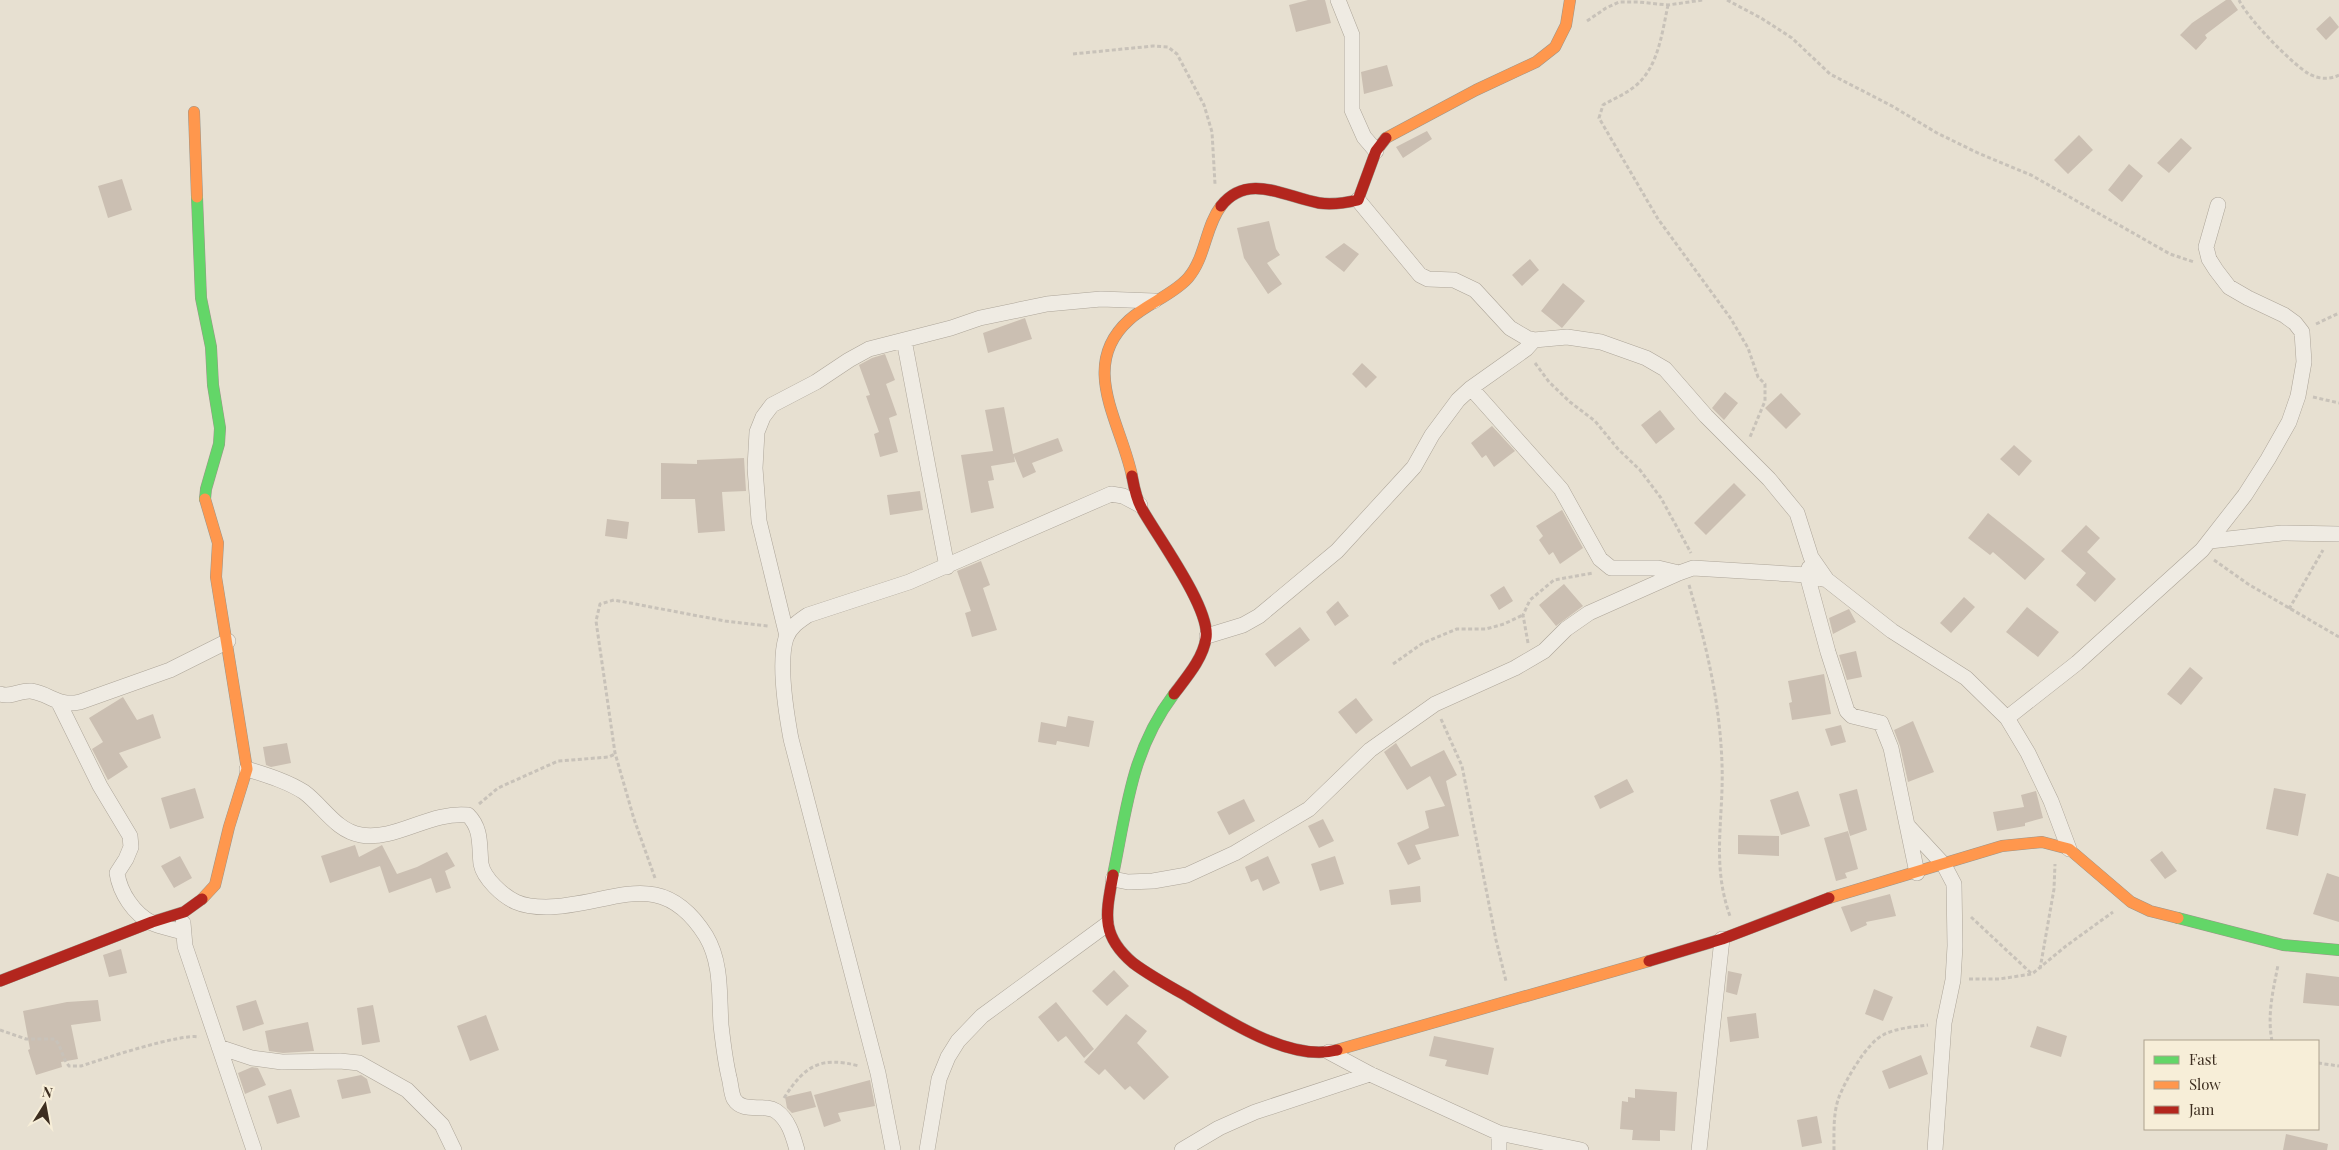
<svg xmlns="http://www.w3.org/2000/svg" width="2339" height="1150" font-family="'Playfair Display',serif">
<rect width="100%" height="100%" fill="#e7e0d1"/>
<path fill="#cbbfb2" d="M1308,0h17l6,23 -35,9 -7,-27z
M2226,0h5l7,10 -33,25 2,3 -11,12 -16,-15 12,-12z
M2330,16l9,11 -13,13 -10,-11z
M1387,65l6,21 -29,8 -3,-22z
M1427,131l5,8 -29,19 -7,-11z
M2079,135l14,15 -25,24 -14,-14z
M2181,138l11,10 -23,25 -12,-10z
M2129,164l14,12 -21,26 -14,-12z
M122,179l10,31 -24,8 -10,-32z
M1269,221l7,28 4,6 -13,8 15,21 -14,10 -24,-36 -7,-30z
M1344,243l15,11 -15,18 -19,-15z
M1530,259l9,11 -17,16 -10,-11z
M1563,283l22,18 -23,27 -21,-17z
M1025,318l7,21 -44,14 -5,-20z
M885,354l10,26 -9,4 11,31 -8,3 9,34 -18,5 -6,-23 5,-2 -13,-36 4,-1 -11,-30 13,-7z
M1362,363l15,14 -11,11 -14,-14z
M1725,392l13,11 -14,17 -12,-12z
M1781,393l20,21 -15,15 -21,-21z
M1004,407l9,47 45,-16 5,13 -31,12 4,9 -13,6 -9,-22 1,6 -24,4 3,14 -6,1 6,27 -23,5 -10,-58 32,-4 -8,-41z
M1660,410l15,19 -19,15 -15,-19z
M1492,426l23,25 -21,16 -8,-12 -4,3 -11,-15z
M2014,445l18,16 -13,15 -19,-17z
M744,458l2,33 -24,1 3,39 -27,2 -3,-34h-34v-36l36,1v-4z
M1734,483l12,12 -40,40 -12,-12z
M920,491l3,19 -33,5 -3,-20z
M1562,510l21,38 -23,16 -7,-12 -4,3 -10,-15 4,-4 -7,-10z
M1988,513l57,46 -20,21 -32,-28 -3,3 -22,-17z
M607,519l22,3 -2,17 -22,-3z
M2086,525l14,13 -13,14 29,27 -21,23 -19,-17 10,-12 -25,-22z
M981,561l9,24 -7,3 14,42 -25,7 -7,-24 6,-2 -14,-40z
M1564,584l19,22 -27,20 -17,-21z
M1504,586l9,15 -14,9 -9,-15z
M1964,597l11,10 -24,26 -11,-10z
M1338,601l11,15 -14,10 -9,-14z
M2027,607l32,25 -21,25 -32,-25z
M1849,609l7,13 -23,12 -4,-16z
M1300,627l10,13 -35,27 -10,-13z
M1856,651l6,26 -15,3 -8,-25z
M2190,667l13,11 -22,27 -14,-11z
M1824,674l7,40 -39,6 -3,-17 3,-1 -4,-21z
M123,697l14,23 16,-6 8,24 -42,15 9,14 -20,13 -16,-31 11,-7 -14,-24z
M1356,698l17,22 -17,14 -18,-22z
M1068,716l26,5 -5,26 -32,-6 -1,4 -18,-3 3,-20 25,5z
M1913,721l21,51 -26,10 -8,-36 -6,-16z
M1841,725l5,17 -15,4 -6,-17z
M287,743l4,20 -20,4 -5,-2 -3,-18z
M1396,743l15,24 33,-17 13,25 -11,6 13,55 -44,9 6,14 -13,6 -11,-22 32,-15 -4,-17 20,-5 -15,-30 -23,14 -23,-38z
M1627,779l7,13 -34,17 -6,-13z
M195,788l9,30 -34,11 -9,-31z
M2274,788l32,6 -8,42 -32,-7z
M1857,789l10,41 -17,6 -11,-42z
M1798,791l12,35 -29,9 -11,-35z
M2036,791l7,27 -18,5v3l-28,5 -4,-19 31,-5 -3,-12z
M1244,799l11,22 -26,14 -12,-23z
M1323,819l11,22 -15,7 -11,-22z
M1848,831l10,38 -13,4 2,5 -11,3 -12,-43z
M1738,835l41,1v20l-41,-2z
M355,845l4,12 23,-12 15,29 20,-7 30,-15 8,14 -10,5 6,17 -15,5 -5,-15 -42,15 -9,-27 -50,17 -9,-27z
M2162,851l15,20 -12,8 -15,-19z
M180,856l12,22 -18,10 -13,-22z
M1268,856l12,27 -17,8 -5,-12 -7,3 -6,-15z
M1335,856l9,28 -24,7 -9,-27z
M2327,873l12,4v45l-26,-8z
M1420,886l1,16 -30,3 -2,-15z
M1890,894l6,22 -30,6 1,3 -16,7 -10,-25z
M121,949l6,24 -18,4 -6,-22z
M1114,970l15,16 -22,20 -15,-15z
M1728,971l14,3 -5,21 -11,-3z
M2306,973l33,4v29l-36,-3z
M1874,989l19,8 -10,24 -18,-7z
M98,1000l3,21 -30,4 7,34 -17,3 1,5 -26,8 -8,-25 2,-1 -7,-38 44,-9z
M256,1000l8,24 -21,7 -7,-25z
M1056,1002l38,47 -10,9 -18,-22 -8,6 -20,-25z
M373,1005l7,37 -18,3 -5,-37z
M1756,1013l3,25 -29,4 -3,-25z
M1126,1014l21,17 -10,12 32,34 -25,23 -14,-14 -5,4 -20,-21 -6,6 -15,-13z
M486,1015l13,35 -29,11 -13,-35z
M308,1022l6,29 -31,2 -14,-2 -4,-20z
M2037,1026l30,10 -6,21 -31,-10z
M1434,1036l60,12 -6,27 -43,-9 2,-6 -18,-4z
M1921,1055l7,19 -39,15 -7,-18z
M252,1067l6,1 8,17 -21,9 -7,-21z
M361,1075l6,4 4,14 -29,6 -5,-19z
M870,1080l5,26 -37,7 3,8 -17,6 -10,-32z
M291,1089l9,28 -23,7 -9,-28z
M1635,1089l42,3 -2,39 -15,-1v11l-28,-1 1,-10 -13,-1 2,-28 6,1v-5l7,1z
M811,1091l5,16 -24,6 -5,-5 -2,-11z
M1817,1116l5,27 -20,4 -5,-27z
M2286,1134l42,10 -1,6h-44z"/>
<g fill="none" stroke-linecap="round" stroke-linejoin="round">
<g stroke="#ada599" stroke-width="16">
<path id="street" d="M1338,0l14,35v75l12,27 12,14
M1358,200l62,75 8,4 26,1 21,10 35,38 17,10 7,2 33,-3 34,5 45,16 19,11 41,47 63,63 28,34 14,44 16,23 65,51 74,47 41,40 21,35 23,48 18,48
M904,340l43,227
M1471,388l90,101 39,70 11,9h47l21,5
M2210,541l72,-8 57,1
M1809,568l-2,7 21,77 19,59 5,5 29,7 10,25 26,125
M787,636l-28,-115 -4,-53 2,-36 6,-15 9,-12 44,-23 33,-22 20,-11 82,-21 29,-10 67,-14 54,-5 53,2
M1207,636l36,-11 16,-9 78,-65 77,-84 18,-32 26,-35 13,-12 55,-39 8,-9
M0,694c11,4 20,-4 31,-3 20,3 26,16 49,11l90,-32 58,-29
M59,703l41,83 30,50 1,11 -5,12 -9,14c3,20 17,41 35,50 9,4 21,6 30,9
M2007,718l70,-55 125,-113 43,-55 23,-36 21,-37 9,-26 6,-34 -2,-30 -7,-9 -11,-8 -36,-17 -19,-11 -13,-17 -7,-11 -3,-12 12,-42
M247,769c19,6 40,12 57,23 19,14 32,39 57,43 35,6 69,-24 107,-20 14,14 11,30 13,49 3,15 22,32 35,38 9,4 21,5 30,5 64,0 114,-45 160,29 16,27 13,59 15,89 2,18 4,35 8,52 2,7 2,16 5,22 9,15 29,4 42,12 13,9 17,25 21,39
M1907,825l37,40 10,19 1,62 -2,34 -9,43 -9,127
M1113,879l15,3 25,-1 34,-6 48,-22 74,-44 61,-59 65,-46 80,-36 29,-17 22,-22 23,-16 90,-40 14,-5 114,7 20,5
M183,923l2,23 69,204
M219,1047l33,11 30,4 58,-1 19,2 48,27 35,35 12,25
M1329,1052l41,22 129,59 82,17
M1499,1133v17
M893,1150l-15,-77 -87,-334c-5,-27 -13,-75 -5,-101 4,-11 13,-17 22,-23l101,-33 202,-88 12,2 17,9
M927,1150l12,-71 9,-22 10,-16 24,-25 124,-91
M1182,1150l37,-22 36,-16 115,-38
M1699,1150l23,-211"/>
</g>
<g stroke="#9c958a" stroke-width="12">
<path id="fast" d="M197,197l4,101 10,49 2,38 7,43 -1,16 -13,45 -1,10
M1113,875c14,-67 18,-124 61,-181
M2178,918l105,27 56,5"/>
</g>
<g stroke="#9c958a" stroke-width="12">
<path id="slow" d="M194,112l3,85
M1386,138l90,-48 60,-28 19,-15 11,-22 4,-25
M1132,476c-11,-54 -54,-110 -3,-156 17,-16 44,-25 59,-42 18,-21 17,-51 33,-72
M1829,898l173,-52 40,-4 27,7 62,53 19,9 28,7
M202,899l13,-14 14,-58 18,-58 -31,-192 2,-34 -13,-44
M1337,1050l312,-89"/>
</g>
<g stroke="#9c958a" stroke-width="12">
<path id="jam" d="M1221,206c27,-34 64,-9 98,-3 13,2 26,0 39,-3l18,-49 10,-13
M1132,476c2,11 4,23 10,33 15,27 69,100 64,129 -3,21 -20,40 -32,56
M1113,875c-7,39 -13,60 20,88 16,12 34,22 52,32 38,23 105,68 152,55
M1649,961l73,-22 107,-41
M0,981l152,-59 32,-10 18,-13"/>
</g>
<path stroke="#c8c2b9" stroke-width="3" stroke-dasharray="4 2.5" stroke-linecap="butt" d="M1727,0l34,18 31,20 38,36 62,32 45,27 41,20 53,22 139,79 24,8
M2239,0c9,19 52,63 70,74 10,5 20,6 30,1
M1668,5c-6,28 -10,64 -34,82 -10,8 -21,12 -31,18l-4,13 59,101 73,100 17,29 10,29 7,7v17l-15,36
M1587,21l19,-13 13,-6h19l30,3 35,-5
M1073,54l80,-8 15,1 9,7 27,51 8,27 3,52
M2316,324l23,-11
M1535,363l14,19 21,20 25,19 23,28 22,21 21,28 30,55
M2313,397l26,6
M2214,560l34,24 91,53
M1689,585c17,59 31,117 33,179 2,54 -11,99 8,152
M2289,609l34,-59
M1528,643l-5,-28 7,-15 24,-20 39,-7
M1393,664l30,-21 34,-14h29l18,-5 19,-9
M1441,719l21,47 34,174 10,41
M479,804l19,-16 60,-27 51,-4 6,-3
M655,878l-21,-59 -19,-66 -19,-132 4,-17 14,-4 111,21 43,5
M1971,917l61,57
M2040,969l14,-80 1,-25
M1969,979h30l33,-5 34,-28 47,-34
M0,1030l26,9h29c7,8 7,19 14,27h12c22,-7 100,-33 118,-29
M2272,1041c-5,-26 1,-50 6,-76
M2318,1063l21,3
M784,1098c21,-33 37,-42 75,-32
M1834,1150c0,-17 -1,-37 5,-53 7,-18 28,-54 44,-62 13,-7 30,-8 45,-10"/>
<use href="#street" stroke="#efebe3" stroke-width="15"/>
<use href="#fast" stroke="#63d668" stroke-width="11"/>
<use href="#slow" stroke="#ff974d" stroke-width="11"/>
<use href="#jam" stroke="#b3261e" stroke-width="11"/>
</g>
<rect x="2144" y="1040" width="175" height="90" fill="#f7eed8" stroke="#ada18e"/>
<rect x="2154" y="1056" width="25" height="8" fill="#63d668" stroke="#ada18e"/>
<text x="2189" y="1065" font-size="15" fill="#3d2e20">Fast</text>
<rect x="2154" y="1081" width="25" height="8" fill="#ff974d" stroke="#ada18e"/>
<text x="2189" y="1090" font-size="15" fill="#3d2e20">Slow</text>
<rect x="2154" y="1106" width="25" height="8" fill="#b3261e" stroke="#ada18e"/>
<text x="2189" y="1115" font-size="15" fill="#3d2e20">Jam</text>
<g transform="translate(45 1105) rotate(11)" stroke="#f7eed8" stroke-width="4" paint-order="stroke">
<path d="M0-4L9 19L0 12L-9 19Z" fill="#3d2e20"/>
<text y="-8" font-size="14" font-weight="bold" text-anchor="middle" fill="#3d2e20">N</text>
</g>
</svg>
